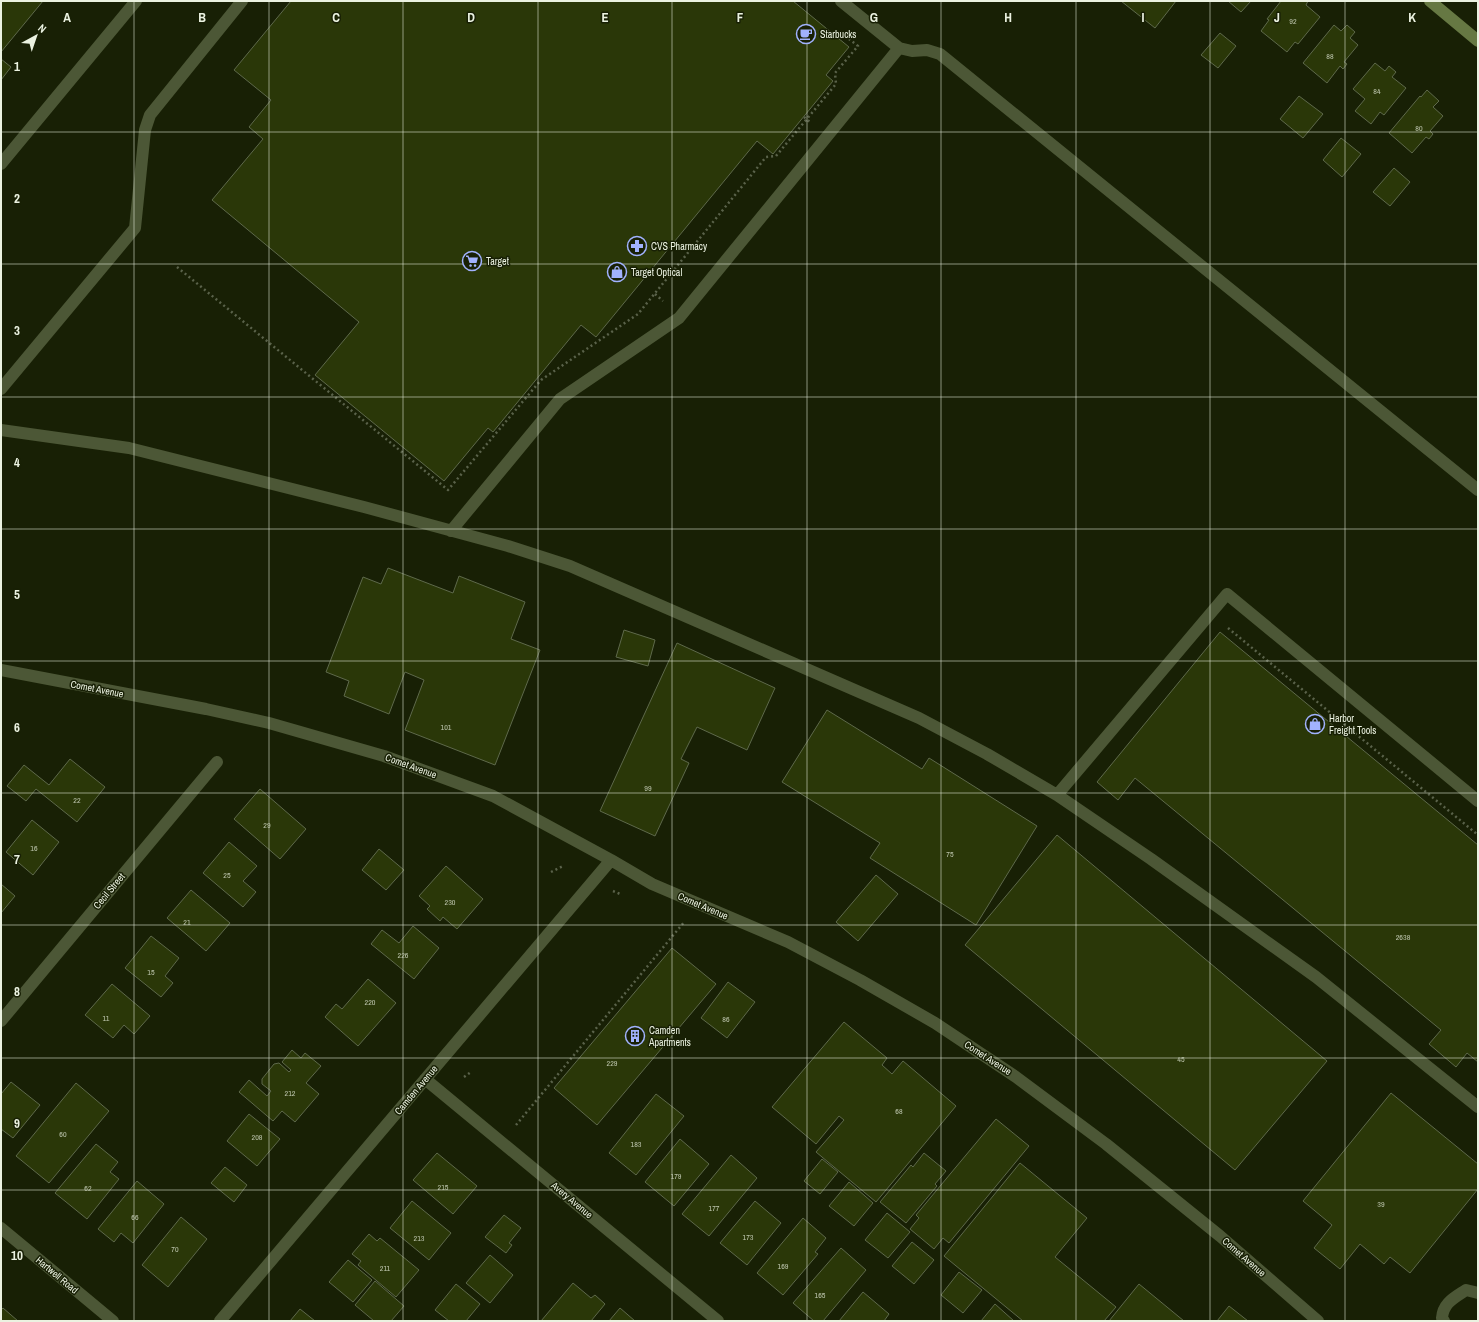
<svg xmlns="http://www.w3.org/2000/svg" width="1479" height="1322" font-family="'Archivo Narrow',sans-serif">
<rect width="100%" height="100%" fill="#182005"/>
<path fill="#2a3708" stroke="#5e694b" d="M1,1h42l-42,51z
M291,1h502l56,46 -23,28 7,6 -60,73 -16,-13 -161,196 -15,-12 -88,107 -5,-4 -44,53 -129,-106 44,-53 -147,-122 51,-61 -14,-12 22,-27 -37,-30z
M1121,1h55l-21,27z
M1228,1h23l-10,11z
M1281,1h27l-2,4 14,12 -22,27 -3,-2 -8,10 -26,-21 8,-11 -2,-1z
M1334,25l7,6 6,-6 8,7 -5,6 8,7 -14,17 3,2 -4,5 -3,-3 -13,17 -24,-20z
M1220,33l16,13 -18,22 -17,-13z
M1,59l10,8 -10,13z
M1375,63l10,8 4,-5 7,6 -4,5 14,11 -22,27 -4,-3 -9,12 -16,-13 10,-12 -12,-10z
M1427,90l12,11 -6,6 10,9 -13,15 3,3 -4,5 -3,-2 -14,16 -23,-20 31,-37 1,1z
M1299,96l24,18 -20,24 -23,-19z
M1341,138l20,16 -19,23 -19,-17z
M1394,168l16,14 -20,24 -17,-14z
M388,568l65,25 6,-17 66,26 -14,37 29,11 -45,115 -90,-35 19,-50 -19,-8 -16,42 -45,-18 5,-15 -23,-9 37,-95 18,7z
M624,630l31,10 -7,26 -32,-9z
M1220,632l258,213v217l-11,-9 -11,14 -27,-23 12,-14 -306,-252 -17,22 -21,-18z
M677,643l98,45 -28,62 -50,-23 -16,32 8,4 -34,73 -55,-25z
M827,710l95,59 7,-11 108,68 -61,99 -106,-67 10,-15 -98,-61z
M70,759l35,28 -28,35 -41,-33 -10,12 -19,-15 17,-21 25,20z
M260,789l46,40 -26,30 -46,-40z
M32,820l27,22 -26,33 -27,-23z
M1057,835l270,226 -92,109 -270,-225z
M229,842l28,24 -14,15 13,11 -13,15 -40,-34z
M379,849l25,21 -18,20 -24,-20z
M446,866l37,33 -26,30 -14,-12 -3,4 -13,-12 3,-3 -11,-10z
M876,875l22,19 -40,47 -22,-19z
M1,884l14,12 -14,17z
M191,890l39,33 -24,28 -39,-33z
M413,926l26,22 -25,31 -43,-35 11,-14 17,13z
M151,936l28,22 -14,18 8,7 -12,14 -36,-29z
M672,948l44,36 -119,141 -43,-37z
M368,979l28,24 -38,43 -33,-29 11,-13 6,5z
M728,982l27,20 -28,36 -26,-20z
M112,984l38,32 -16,18 -10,-9 -11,13 -28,-23z
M844,1022l43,36 -5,7 10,9 11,-13 53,45 -80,96 -60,-50 28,-32 -5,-4 -23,28 -44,-37z
M292,1050l9,8 4,-5 16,13 -15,17 13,11 -24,28 -13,-11 -9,10 -34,-29 10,-12 18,16 4,-5 -9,-7v-5l12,-15 5,-1 10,9 2,-2 -9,-8z
M11,1082l29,23 -27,33 -12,-9v-35z
M76,1083l33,28 -60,72 -33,-27z
M1391,1093l87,71v25l-68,84 -20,-16 -6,7 -24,-20 -20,25 -26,-21 18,-23 -29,-24z
M656,1094l28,22 -48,59 -27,-22z
M249,1114l31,25 -23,27 -30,-25z
M996,1119l33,27 -80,97 -6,-5 -9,11 -24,-20 9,-11 -3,-3z
M680,1139l29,25 -35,42 -29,-24z
M96,1144l22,18 -8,10 9,7 -32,40 -32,-26z
M437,1153l40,33 -24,28 -40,-34z
M924,1153l22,18 -11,13 2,2 -31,37 -26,-21 31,-37 2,2z
M731,1155l26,23 -48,58 -27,-22z
M822,1159l16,13 -18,22 -16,-13z
M1020,1163l67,55 -32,39 61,50 -12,14h-81l-79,-65z
M225,1167l22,18 -13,17 -23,-19z
M137,1181l27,23 -31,39 -12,-10 -7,9 -16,-13z
M849,1182l24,21 -19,23 -25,-20z
M412,1201l39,32 -22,27 -39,-32z
M755,1201l26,22 -34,42 -27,-22z
M887,1213l23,19 -22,26 -23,-18z
M504,1215l17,13 -12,15 3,2 -6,8 -21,-16z
M181,1217l26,22 -39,48 -26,-22z
M803,1218l23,20 -11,14 3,2 -35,41 -26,-22z
M369,1234l8,7 3,-3 39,32 -23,27 -38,-32 3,-4 -9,-7z
M912,1242l22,18 -20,24 -22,-18z
M841,1248l25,22 -43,51h-9l-21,-18z
M490,1255l23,20 -23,28 -24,-20z
M348,1260l24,20 -19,22 -24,-20z
M959,1272l23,18 -19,23 -22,-18z
M375,1281l29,25 -13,15h-17l-19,-16z
M573,1283l18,15 4,-3 10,9 -14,17h-50z
M456,1284l24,20 -14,17h-17l-14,-11z
M1139,1284l45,37h-75z
M863,1292l26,22 -5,7h-45z
M995,1304l19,17h-33z
M1229,1306l19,15h-31z
M3,1308l15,13h-17v-11z
M620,1308l15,13h-26z
M300,1309l15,12h-25z"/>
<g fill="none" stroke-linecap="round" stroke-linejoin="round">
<path stroke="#5a624a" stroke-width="2.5" stroke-dasharray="2 3" stroke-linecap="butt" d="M804,117l6,5
M177,267l271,223 93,-110 97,-66 128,-157 10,-1 60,-72 -1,-11 23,-27 -9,-7
M655,294l8,7
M1228,628l250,207
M551,872l12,-6
M613,891l7,3
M464,1077l7,-5
M516,1125l169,-204"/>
<path stroke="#4c5736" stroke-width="12" d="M841,1l58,47 13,3 15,-1 13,4 538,436
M1,164l135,-163
M1,389l134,-161 10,-98 5,-15 92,-114
M1,430l128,18 235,59 144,39 62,20 349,152 68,36 70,41 94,64 165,118 162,130
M451,531l109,-132 119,-81 220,-270
M1057,795l170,-201 251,207
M1444,1321l-2,-3c1,-15 12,-20 24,-28l12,3"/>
<path stroke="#4c5736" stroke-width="12" d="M1,670l205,39 63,14 115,33 109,40 118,64 41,24 136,58 72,38 75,43 81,54 90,67 114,92 98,85
M1,1021l216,-259
M425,1079l293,242
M1,1228l112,93
M220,1321l391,-461"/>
<path stroke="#667843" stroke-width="12" d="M1430,1l48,40"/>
</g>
<path fill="none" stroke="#ebf2e1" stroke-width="1" stroke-opacity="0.55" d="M134,1v1320M269,1v1320M403,1v1320M538,1v1320M672,1v1320M807,1v1320M941,1v1320M1076,1v1320M1210,1v1320M1345,1v1320M1,132h1477M1,264h1477M1,397h1477M1,529h1477M1,661h1477M1,793h1477M1,925h1477M1,1058h1477M1,1190h1477"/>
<defs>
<g id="cafe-ring" transform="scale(1)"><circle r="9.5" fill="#182005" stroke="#a1b2fd" stroke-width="1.5"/><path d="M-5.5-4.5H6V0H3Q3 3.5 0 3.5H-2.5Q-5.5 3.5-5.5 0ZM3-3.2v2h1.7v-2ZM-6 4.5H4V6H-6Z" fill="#a1b2fd"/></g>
<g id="pharmacy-ring" transform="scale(1)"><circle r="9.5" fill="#182005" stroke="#a1b2fd" stroke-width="1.5"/><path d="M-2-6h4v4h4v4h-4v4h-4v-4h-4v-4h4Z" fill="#a1b2fd"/></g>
<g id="supermarket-ring" transform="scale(1)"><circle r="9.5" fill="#182005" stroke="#a1b2fd" stroke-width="1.5"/><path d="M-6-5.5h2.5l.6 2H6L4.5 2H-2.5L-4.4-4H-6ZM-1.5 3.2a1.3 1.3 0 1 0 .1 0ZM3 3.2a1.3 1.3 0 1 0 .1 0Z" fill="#a1b2fd"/></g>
<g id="shop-ring" transform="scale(1)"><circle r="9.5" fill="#182005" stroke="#a1b2fd" stroke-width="1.5"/><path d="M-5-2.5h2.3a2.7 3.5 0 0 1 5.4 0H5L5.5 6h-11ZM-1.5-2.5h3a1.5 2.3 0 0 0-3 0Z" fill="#a1b2fd"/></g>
<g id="building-ring" transform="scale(1)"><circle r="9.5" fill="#182005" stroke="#a1b2fd" stroke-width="1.5"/><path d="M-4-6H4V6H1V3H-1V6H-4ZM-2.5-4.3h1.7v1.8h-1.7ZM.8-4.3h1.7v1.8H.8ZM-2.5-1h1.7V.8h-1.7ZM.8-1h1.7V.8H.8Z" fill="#a1b2fd"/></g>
</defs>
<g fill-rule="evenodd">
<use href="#cafe-ring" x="806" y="34"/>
<use href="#pharmacy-ring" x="637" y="246"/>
<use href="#supermarket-ring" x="472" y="261"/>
<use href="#shop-ring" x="617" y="272"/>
<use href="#shop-ring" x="1315" y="724"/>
<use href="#building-ring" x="635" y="1036"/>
</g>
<g text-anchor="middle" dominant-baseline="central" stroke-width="3" stroke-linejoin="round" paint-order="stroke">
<g font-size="8" fill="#bbc3ab">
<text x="1293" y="21">92</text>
<text x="1330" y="56">88</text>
<text x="1377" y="91">84</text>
<text x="1419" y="128">80</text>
<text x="446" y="727">101</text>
<text x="648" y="788">99</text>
<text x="77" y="800">22</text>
<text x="267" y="825">29</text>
<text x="34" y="848">16</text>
<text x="950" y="854">75</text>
<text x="227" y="875">25</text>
<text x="450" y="902">230</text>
<text x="187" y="922">21</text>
<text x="1403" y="937">2638</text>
<text x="403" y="955">226</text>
<text x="151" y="972">15</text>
<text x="370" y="1002">220</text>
<text x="106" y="1018">11</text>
<text x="726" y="1019">86</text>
<text x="1181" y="1059">45</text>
<text x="612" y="1063">229</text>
<text x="290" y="1093">212</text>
<text x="899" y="1111">68</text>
<text x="63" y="1134">60</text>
<text x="257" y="1137">208</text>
<text x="636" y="1144">183</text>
<text x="676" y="1176">179</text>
<text x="443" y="1187">215</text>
<text x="88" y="1188">62</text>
<text x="1381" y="1204">39</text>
<text x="714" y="1208">177</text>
<text x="135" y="1217">66</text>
<text x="748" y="1237">173</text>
<text x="419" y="1238">213</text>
<text x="175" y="1249">70</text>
<text x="783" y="1266">169</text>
<text x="385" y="1268">211</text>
<text x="820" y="1295">165</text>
</g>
<g font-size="10" fill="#ebf2e1" stroke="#182005" text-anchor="start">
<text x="820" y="34">Starbucks</text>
<text x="651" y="246">CVS Pharmacy</text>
<text x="486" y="261">Target</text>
<text x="631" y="272">Target Optical</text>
<text x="1329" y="718">Harbor<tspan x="1329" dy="12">Freight Tools</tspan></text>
<text x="649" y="1030">Camden<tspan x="649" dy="12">Apartments</tspan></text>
</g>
<g font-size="10" fill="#ebf2e1" stroke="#182005">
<text transform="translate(97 689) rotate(11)">Comet Avenue</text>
<text transform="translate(411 766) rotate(20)">Comet Avenue</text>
<text transform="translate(109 891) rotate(-50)">Cecil Street</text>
<text transform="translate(703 906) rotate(23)">Comet Avenue</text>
<text transform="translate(988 1058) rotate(33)">Comet Avenue</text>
<text transform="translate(416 1090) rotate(-50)">Camden Avenue</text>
<text transform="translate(572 1200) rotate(40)">Avery Avenue</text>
<text transform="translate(1244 1257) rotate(41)">Comet Avenue</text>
<text transform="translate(57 1275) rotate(40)">Hartwell Road</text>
</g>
</g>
<g font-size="13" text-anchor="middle" font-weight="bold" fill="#ebf2e1" stroke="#182005" stroke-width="3" stroke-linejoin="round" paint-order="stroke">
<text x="67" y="22">A</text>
<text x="202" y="22">B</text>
<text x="336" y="22">C</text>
<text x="471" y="22">D</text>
<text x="605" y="22">E</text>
<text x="740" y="22">F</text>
<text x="874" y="22">G</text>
<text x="1008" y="22">H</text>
<text x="1143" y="22">I</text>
<text x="1277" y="22">J</text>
<text x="1412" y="22">K</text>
<text x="17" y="71">1</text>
<text x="17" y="203">2</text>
<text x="17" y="335">3</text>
<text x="17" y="467">4</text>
<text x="17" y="599">5</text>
<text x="17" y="732">6</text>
<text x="17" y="864">7</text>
<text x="17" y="996">8</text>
<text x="17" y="1128">9</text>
<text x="17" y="1260">10</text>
</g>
<rect width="1479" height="1322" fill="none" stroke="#ebf2e1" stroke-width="4"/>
<g transform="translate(36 36) rotate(40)" stroke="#182005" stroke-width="3" paint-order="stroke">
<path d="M0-3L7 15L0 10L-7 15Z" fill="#ebf2e1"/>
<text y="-6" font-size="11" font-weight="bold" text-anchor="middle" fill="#ebf2e1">N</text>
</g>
</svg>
